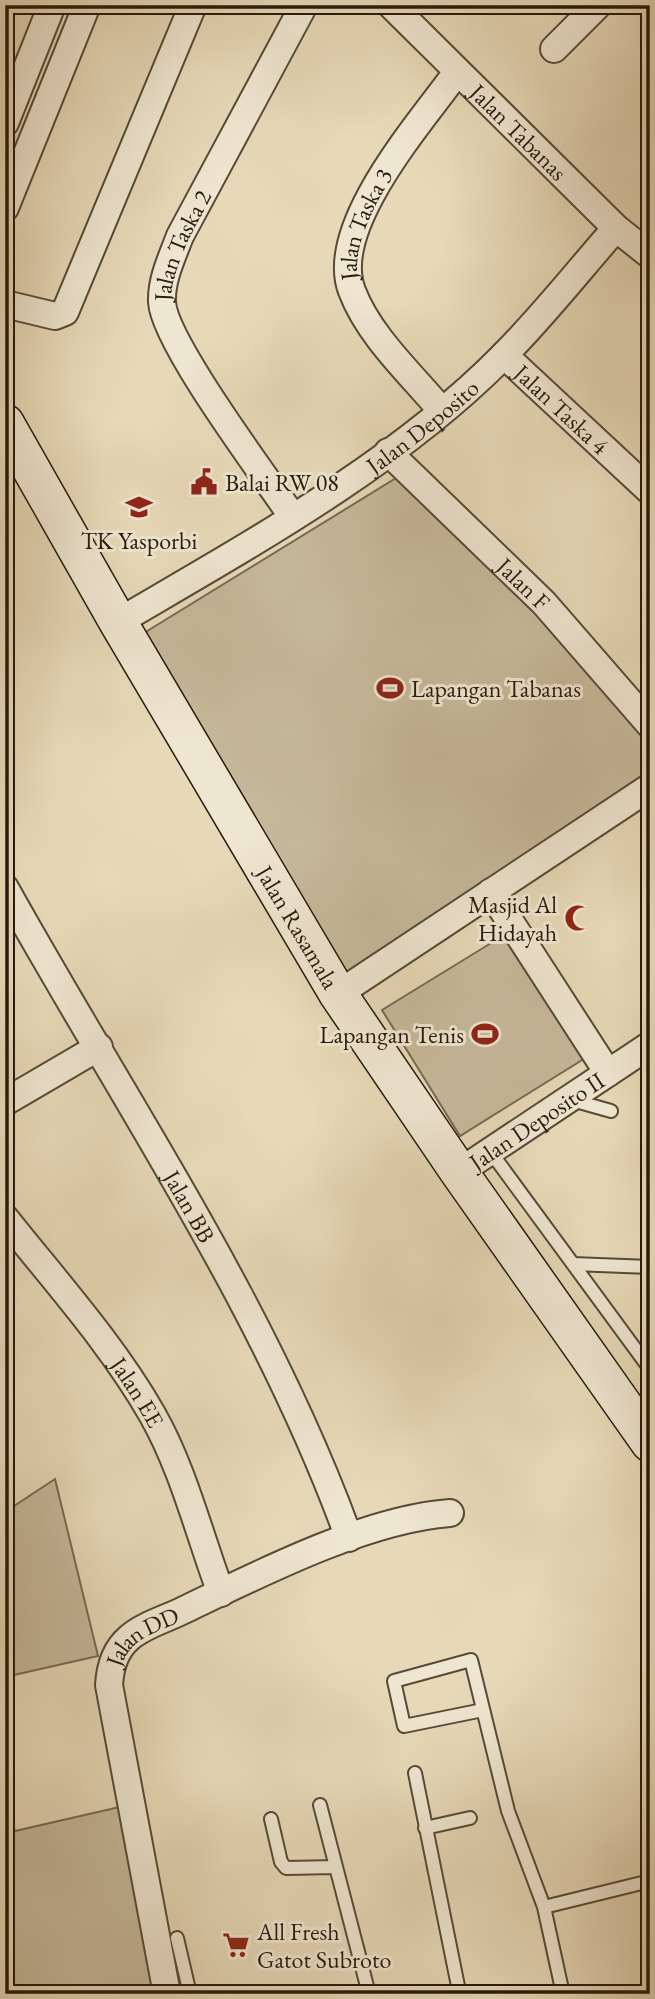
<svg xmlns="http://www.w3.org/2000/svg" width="655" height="1999" font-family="'EB Garamond',serif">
<rect width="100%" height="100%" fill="#e7d9b8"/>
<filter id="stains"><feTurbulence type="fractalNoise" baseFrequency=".00286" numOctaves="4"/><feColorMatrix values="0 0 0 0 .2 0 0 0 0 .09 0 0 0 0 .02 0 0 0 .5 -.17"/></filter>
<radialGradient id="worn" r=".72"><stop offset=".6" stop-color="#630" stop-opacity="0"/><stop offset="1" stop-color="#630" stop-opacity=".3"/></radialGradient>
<path fill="#c6b99b" stroke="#766a54" stroke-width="2" d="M401,475l132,126 117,141v50l-299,200 -207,-359z
M509,932l78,125 -127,79 -78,-126z
M55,1479l43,177 -93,21v-165z
M124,1806l31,188h-150v-176l4,-1 6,14z"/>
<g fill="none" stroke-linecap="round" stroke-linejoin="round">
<g stroke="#564a37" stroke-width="16">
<path id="lane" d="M572,1100l39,11
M490,1151l160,218
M573,1264l77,3
M483,1710l-79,16 -10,-45 77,-21 37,151 36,96 19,87
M415,1773l44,218
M320,1805l49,189
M271,1819l10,43 5,6 50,-1
M425,1828l45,-10
M544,1907l106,-26
M177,1938l13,56"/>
</g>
<g stroke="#564a37" stroke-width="30">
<g id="street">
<path id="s1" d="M391,5l225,223 34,27"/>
<path d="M554,49l44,-44"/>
<path d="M5,123l47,-118"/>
<path d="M5,208l82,-203"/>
<path d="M5,304l50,12 10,-4 128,-307"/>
<path id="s2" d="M504,355l146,136"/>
<path id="s3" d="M441,410c-30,-36 -72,-74 -89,-119 -25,-64 70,-170 105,-219"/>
<path id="s4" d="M388,452l156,151 106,122"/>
<path id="s5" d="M292,516c-27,-40 -128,-174 -130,-214 -1,-22 10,-45 18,-66l124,-231"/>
<path id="s6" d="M118,622c131,-77 279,-158 386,-267 40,-40 75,-85 112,-127"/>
<path id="s7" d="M5,888c119,214 260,418 344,650"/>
<path d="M491,892l117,181"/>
<path d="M338,994l312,-207"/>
<path d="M5,1102l94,-55"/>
<path id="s8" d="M459,1172l191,-127"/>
<path id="s9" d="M5,1218c50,63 107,126 147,196 31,54 47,120 69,179"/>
<path id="s10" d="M167,1994l-58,-309c1,-17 6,-35 20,-47 14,-13 40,-20 57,-29 75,-36 181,-90 264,-96"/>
</g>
</g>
<g stroke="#251a0c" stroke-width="40">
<g id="secondary">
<path id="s11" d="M5,423l113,199 220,372 121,178 191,271"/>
</g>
</g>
<use href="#lane" stroke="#efe6d1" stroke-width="12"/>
<use href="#street" stroke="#efe6d1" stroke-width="26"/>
<use href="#secondary" stroke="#efe6d1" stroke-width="37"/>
</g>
<defs>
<g id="civic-bare" transform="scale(2.1)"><path d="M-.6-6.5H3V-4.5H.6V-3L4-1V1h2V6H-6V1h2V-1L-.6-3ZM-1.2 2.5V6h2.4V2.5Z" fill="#8f2418" stroke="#efe6d1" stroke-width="2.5" paint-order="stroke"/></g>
<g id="school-bare" transform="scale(2.1)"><path d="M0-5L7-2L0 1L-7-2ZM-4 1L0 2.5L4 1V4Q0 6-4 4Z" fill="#8f2418" stroke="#efe6d1" stroke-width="2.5" paint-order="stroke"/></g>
<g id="stadium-bare" transform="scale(2.1)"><path d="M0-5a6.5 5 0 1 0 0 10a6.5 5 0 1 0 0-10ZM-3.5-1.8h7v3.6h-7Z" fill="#8f2418" stroke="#efe6d1" stroke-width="2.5" paint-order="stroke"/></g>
<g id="mosque-bare" transform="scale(2.1)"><path d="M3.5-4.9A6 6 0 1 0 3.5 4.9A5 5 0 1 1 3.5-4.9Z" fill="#8f2418" stroke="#efe6d1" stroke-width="2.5" paint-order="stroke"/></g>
<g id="supermarket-bare" transform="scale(2.1)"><path d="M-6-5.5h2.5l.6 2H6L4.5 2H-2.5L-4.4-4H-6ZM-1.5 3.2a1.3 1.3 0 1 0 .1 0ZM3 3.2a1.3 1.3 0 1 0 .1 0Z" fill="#8f2418" stroke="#efe6d1" stroke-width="2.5" paint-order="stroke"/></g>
</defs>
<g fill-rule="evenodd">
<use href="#civic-bare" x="204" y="482"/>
<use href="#school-bare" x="139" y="507"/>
<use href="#stadium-bare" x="390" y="688"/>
<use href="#mosque-bare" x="578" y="918"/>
<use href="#stadium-bare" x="485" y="1034"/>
<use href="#supermarket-bare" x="236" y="1945"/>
</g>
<g text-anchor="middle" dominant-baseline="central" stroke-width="6" stroke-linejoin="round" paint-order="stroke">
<g font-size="24" fill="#251a0c" stroke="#efe6d1">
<text stroke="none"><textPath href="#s1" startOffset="180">Jalan Tabanas</textPath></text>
<text stroke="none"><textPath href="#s3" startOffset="220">Jalan Taska 3</textPath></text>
<text stroke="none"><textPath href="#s5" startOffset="312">Jalan Taska 2</textPath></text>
<text stroke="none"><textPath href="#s2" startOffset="79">Jalan Taska 4</textPath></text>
<text stroke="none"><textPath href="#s6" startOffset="362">Jalan Deposito</textPath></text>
<text stroke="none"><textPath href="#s4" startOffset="189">Jalan F</textPath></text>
<text stroke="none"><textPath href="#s11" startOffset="583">Jalan Rasamala</textPath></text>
<text stroke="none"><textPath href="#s8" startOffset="93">Jalan Deposito II</textPath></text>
<text stroke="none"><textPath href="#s7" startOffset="368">Jalan BB</textPath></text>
<text stroke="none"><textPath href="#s9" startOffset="219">Jalan EE</textPath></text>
<text stroke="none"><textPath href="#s10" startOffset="378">Jalan DD</textPath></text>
</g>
<g font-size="24" fill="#251a0c" stroke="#efe6d1" text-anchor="start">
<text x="225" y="482">Balai RW 08</text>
<text x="139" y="540" text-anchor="middle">TK Yasporbi</text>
<text x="411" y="688">Lapangan Tabanas</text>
<text x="557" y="904" text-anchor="end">Masjid Al<tspan x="557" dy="28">Hidayah</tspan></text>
<text x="464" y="1034" text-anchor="end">Lapangan Tenis</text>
<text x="257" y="1931">All Fresh<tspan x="257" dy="28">Gatot Subroto</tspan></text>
</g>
</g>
<rect width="655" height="1999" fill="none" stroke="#e7d9b8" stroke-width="28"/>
<rect x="7" y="7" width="641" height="1985" fill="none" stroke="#251a0c" stroke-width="3.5"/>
<rect x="14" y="14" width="627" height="1971" fill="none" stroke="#251a0c" stroke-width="2"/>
<rect width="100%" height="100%" filter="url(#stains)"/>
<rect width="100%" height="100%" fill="url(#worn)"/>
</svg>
